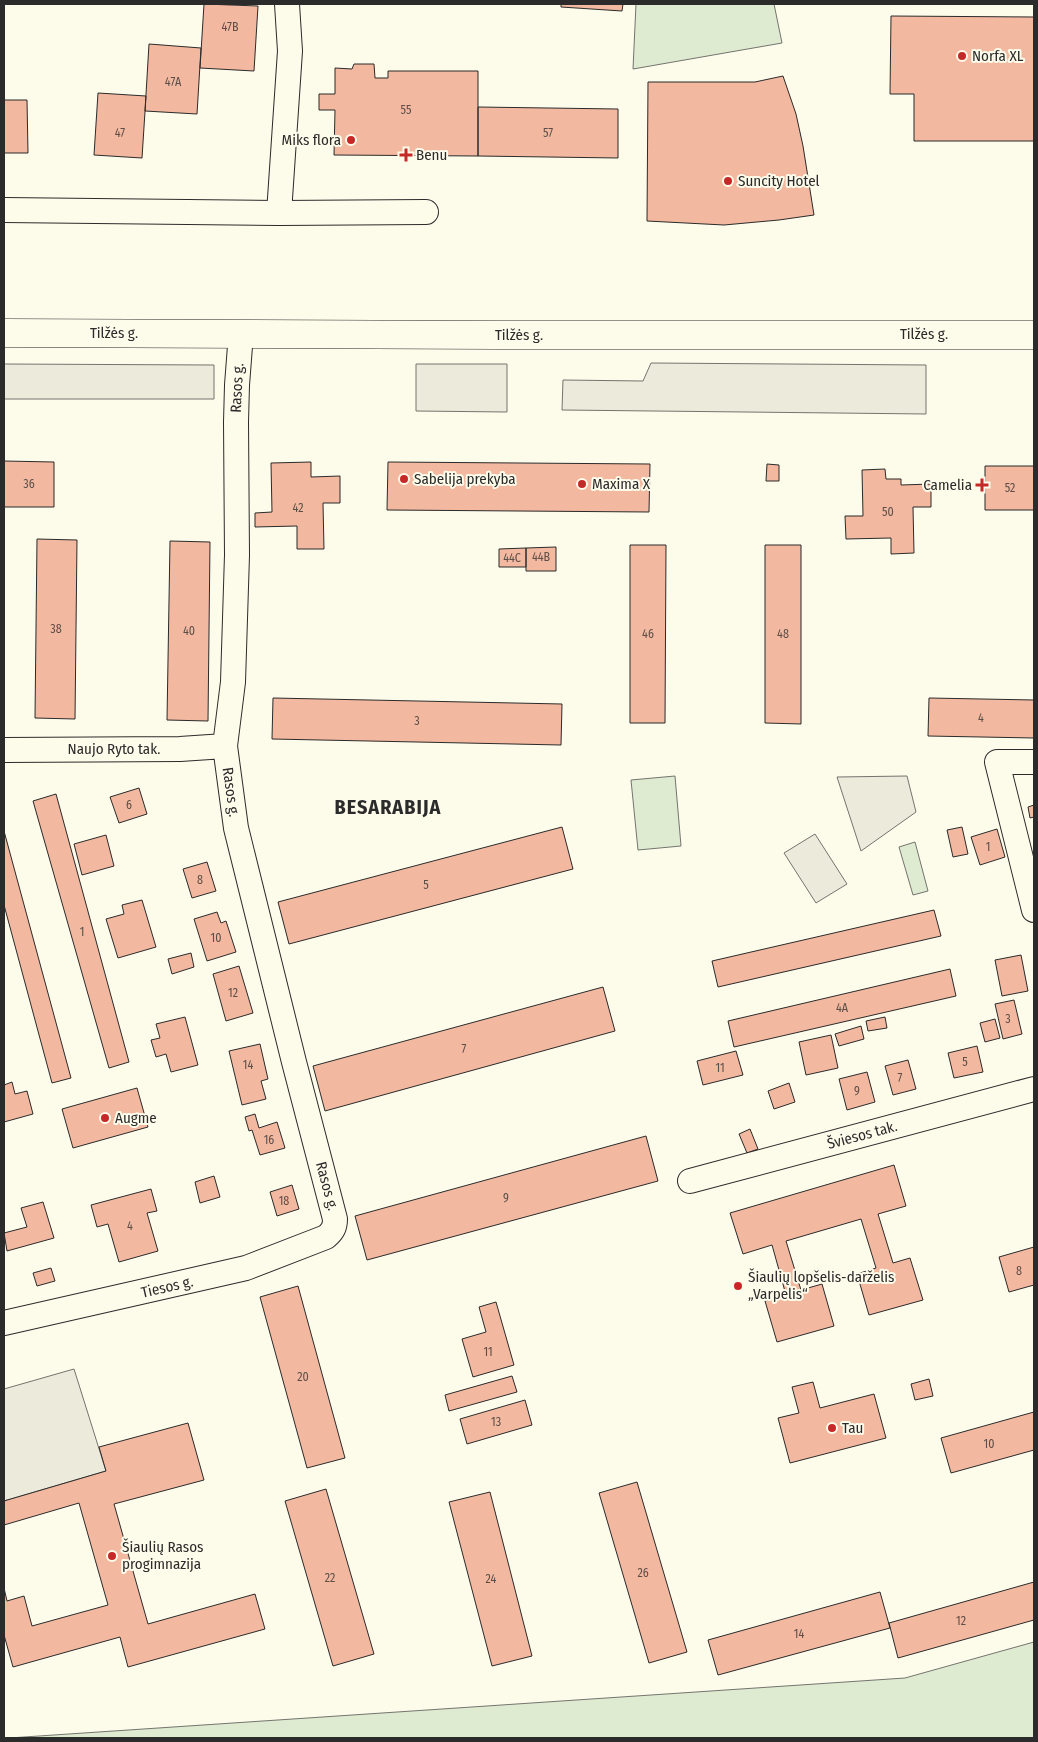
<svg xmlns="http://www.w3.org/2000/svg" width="1038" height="1742" font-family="'Fira Sans Condensed',sans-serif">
<rect width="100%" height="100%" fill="#fdfbea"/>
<path fill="#deebd1" stroke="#74746e" d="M636,4h138l8,39 -149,26z
M675,776l6,70 -43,4 -7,-70z
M915,842l13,49 -15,4 -14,-48z
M1034,1642v96h-1025l896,-60z"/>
<path fill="#eceadb" stroke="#74746e" d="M651,363l275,2v49l-364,-4 1,-30 80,1z
M4,364l210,1v34h-210z
M416,364h91v48l-91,-1z
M907,776l9,36 -55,39 -24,-74z
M815,834l32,50 -31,19 -32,-50z
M74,1369l32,102 -102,30v-112z"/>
<path fill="#f2b8a0" stroke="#2b2b2b" d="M204,4l54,2 -4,65 -54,-3z
M561,4h62l-1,7 -61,-4z
M891,16l143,1v124h-120v-47h-24z
M149,44l52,4 -4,66 -52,-3z
M354,64h20l1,14h13v-7h90v85l-144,-1 1,-45h-16v-16h16v-26l17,1z
M783,76l13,38 7,32 11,69 -35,5 -55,5 -77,-4 1,-139h107z
M98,93l48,3 -4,62 -48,-3z
M4,100h23l1,53h-24z
M478,107l140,2v49l-140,-2z
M4,461l50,1v45h-50z
M311,462v15l29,-1v27h-17l1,46h-27v-23l-42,1v-14l17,-1 -1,-49z
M388,462l262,2 -1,48 -262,-2z
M767,464l12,1v16h-13z
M985,466h49v44h-49z
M885,469l1,10h15v6l30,-1v23h-18l1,46 -23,1v-16l-45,1 -1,-23h18l-1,-46z
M37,539l40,1 -2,179 -40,-1z
M170,541l40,1 -2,179 -41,-1z
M630,545h36l-1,178h-35z
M765,545h36v179l-36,-1z
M556,547v24h-30v-23z
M526,548v19h-27v-18z
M273,698l289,6 -1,41 -289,-6z
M929,698l105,2v38l-106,-2z
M139,788l8,26 -28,9 -9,-26z
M56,794l73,268 -20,6 -76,-267z
M1034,805v12l-4,1 -2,-11z
M562,827l11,42 -284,75 -11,-42z
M962,827l6,27 -15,3 -6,-27z
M997,829l8,28 -25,8 -9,-28z
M4,831l67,247 -19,5 -48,-178z
M106,835l8,31 -32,9 -8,-31z
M207,862l9,29 -24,7 -9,-29z
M142,900l14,47 -38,11 -12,-39 18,-5 -2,-9z
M934,910l7,26 -223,51 -6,-26z
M217,912l4,11 5,-2 10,31 -29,9 -13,-42z
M191,953l3,14 -22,7 -4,-15z
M1021,955l7,36 -26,5 -7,-36z
M239,966l14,47 -27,8 -13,-47z
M950,969l6,27 -222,51 -6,-26z
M603,987l12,44 -290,80 -12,-45z
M1014,1000l8,34 -19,5 -8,-35z
M185,1017l13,48 -27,7 -5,-18 -10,3 -5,-17 9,-2 -4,-14z
M885,1017l2,11 -19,3 -2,-10z
M995,1019l5,19 -15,4 -5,-19z
M861,1026l3,13 -25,7 -4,-12z
M831,1035l7,33 -32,7 -7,-33z
M260,1044l8,35 -7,2 5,18 -24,6 -13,-54z
M977,1046l6,26 -29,6 -6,-25z
M736,1051l7,24 -40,10 -6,-24z
M908,1060l8,29 -23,6 -8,-29z
M867,1072l8,30 -28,8 -8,-31z
M12,1082l3,12 12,-3 6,23 -29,8v-37z
M789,1083l6,19 -21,7 -6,-18z
M137,1088l11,39 -75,21 -11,-39z
M255,1114l4,14 18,-6 8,26 -25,7 -8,-25 -3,1 -4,-14z
M750,1129l8,20 -11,4 -8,-19z
M646,1136l12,45 -291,79 -12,-44z
M894,1165l12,41 -28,8 15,49 17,-5 13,42 -54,15 -12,-41 19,-6 -15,-49 -75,22 15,49 21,-6 12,42 -57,16 -12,-41 21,-6 -14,-50 -29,9 -13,-41z
M214,1176l6,21 -20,6 -5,-21z
M292,1185l7,24 -22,7 -7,-24z
M151,1189l6,22 -10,2 11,38 -39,11 -11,-38 -11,3 -6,-22z
M43,1202l11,36 -47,13 -3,-18 23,-6 -6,-19z
M1034,1247v38l-25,7 -10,-35z
M51,1268l4,13 -18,5 -4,-13z
M298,1286l47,172 -38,10 -47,-171z
M496,1302l18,63 -41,12 -11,-38 24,-7 -7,-25z
M512,1376l5,16 -68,19 -4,-16z
M929,1379l4,17 -18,4 -4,-16z
M813,1382l7,26 54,-14 12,44 -96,25 -12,-45 21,-5 -7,-26z
M525,1400l7,25 -65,19 -7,-25z
M1034,1412v38l-83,23 -10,-35z
M188,1423l16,57 -90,24 34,120 107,-30 10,35 -137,38 -8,-30 -107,30 -9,-32v-47l3,13 17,-5 8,30 76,-21 -29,-102 -75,22v-24l102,-30 -7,-24z
M637,1482l50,170 -38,11 -50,-170z
M326,1489l48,165 -41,12 -48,-165z
M490,1492l42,164 -40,10 -43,-164z
M1034,1582v38l-136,38 -9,-35z
M880,1592l10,36 -172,47 -10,-35z"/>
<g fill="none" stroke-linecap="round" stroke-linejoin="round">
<g stroke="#2b2b2b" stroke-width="26">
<path id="minor" d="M4,210l275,3 147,-1
M279,213l11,-162 -3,-47
M4,750l176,-1 45,-3
M1034,762h-37l37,148
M690,1181l344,-92
M4,1323l242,-55 80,-31c7,-6 9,-10 9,-18l-41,-157 -58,-234 -11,-82 8,-64 4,-127 -1,-133 1,-37 4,-52"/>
</g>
<g stroke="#2b2b2b" stroke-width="29">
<path id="highway" d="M4,333l492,2h538"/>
</g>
<use href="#minor" stroke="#fdfbea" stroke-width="24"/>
<use href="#highway" stroke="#fdfbea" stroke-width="28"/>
</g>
<g fill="#c62828" stroke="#fdfbea" stroke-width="2">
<circle cx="962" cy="56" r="5"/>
<circle cx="351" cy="140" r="5"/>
<path d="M403.5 147.5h5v5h5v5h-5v5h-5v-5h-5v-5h5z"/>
<circle cx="728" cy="181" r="5"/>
<circle cx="404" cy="479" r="5"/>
<circle cx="582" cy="484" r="5"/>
<path d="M979.5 477.5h5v5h5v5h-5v5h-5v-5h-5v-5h5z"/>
<circle cx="105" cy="1118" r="5"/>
<circle cx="738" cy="1286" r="5"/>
<circle cx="832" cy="1428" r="5"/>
<circle cx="112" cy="1556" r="5"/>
</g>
<g text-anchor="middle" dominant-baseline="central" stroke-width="4" stroke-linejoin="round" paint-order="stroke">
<g font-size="12" fill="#5d4e48">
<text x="230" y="27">47B</text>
<text x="173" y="82">47A</text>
<text x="406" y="110">55</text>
<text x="120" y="133">47</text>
<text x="548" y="133">57</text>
<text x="29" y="484">36</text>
<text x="1010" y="488">52</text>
<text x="298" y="508">42</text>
<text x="888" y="512">50</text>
<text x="541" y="557">44B</text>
<text x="512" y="558">44C</text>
<text x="56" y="629">38</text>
<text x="189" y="631">40</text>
<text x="648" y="634">46</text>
<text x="783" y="634">48</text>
<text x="981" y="718">4</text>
<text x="417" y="721">3</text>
<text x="129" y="805">6</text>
<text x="988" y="847">1</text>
<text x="200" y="880">8</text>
<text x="426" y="885">5</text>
<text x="82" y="932">1</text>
<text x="216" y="938">10</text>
<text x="233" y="993">12</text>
<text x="842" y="1008">4A</text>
<text x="1008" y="1019">3</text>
<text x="464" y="1049">7</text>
<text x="965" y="1062">5</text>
<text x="248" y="1065">14</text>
<text x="720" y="1068">11</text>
<text x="900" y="1078">7</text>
<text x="857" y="1091">9</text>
<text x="269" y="1140">16</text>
<text x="506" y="1198">9</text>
<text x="284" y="1201">18</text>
<text x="130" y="1226">4</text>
<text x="1019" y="1271">8</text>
<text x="488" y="1352">11</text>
<text x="303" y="1377">20</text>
<text x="496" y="1422">13</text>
<text x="989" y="1444">10</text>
<text x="643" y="1573">26</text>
<text x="330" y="1578">22</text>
<text x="491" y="1579">24</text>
<text x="961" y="1621">12</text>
<text x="799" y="1634">14</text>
</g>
<g font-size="15" fill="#2b2b2b" stroke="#fdfbea" text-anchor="start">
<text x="972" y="56">Norfa XL</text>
<text x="341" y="140" text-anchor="end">Miks flora</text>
<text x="416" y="155">Benu</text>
<text x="738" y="181">Suncity Hotel</text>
<text x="414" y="479">Sabelija prekyba</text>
<text x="592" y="484">Maxima X</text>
<text x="972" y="485" text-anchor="end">Camelia</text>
<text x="115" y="1118">Augme</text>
<text x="748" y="1277">Šiaulių lopšelis-darželis<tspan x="748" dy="17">„Varpelis“</tspan></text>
<text x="842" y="1428">Tau</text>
<text x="122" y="1547">Šiaulių Rasos<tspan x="122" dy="17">progimnazija</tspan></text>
</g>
<g font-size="15" fill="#2b2b2b" stroke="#fdfbea">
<text x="114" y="333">Tilžės g.</text>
<text x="924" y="334">Tilžės g.</text>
<text x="519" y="335">Tilžės g.</text>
<text transform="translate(237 388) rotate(-87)">Rasos g.</text>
<text x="114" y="749">Naujo Ryto tak.</text>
<text transform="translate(231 792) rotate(82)">Rasos g.</text>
<text transform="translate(862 1135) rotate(-15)">Šviesos tak.</text>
<text transform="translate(327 1186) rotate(75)">Rasos g.</text>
<text transform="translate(167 1287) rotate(-13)">Tiesos g.</text>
</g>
<g font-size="20" font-weight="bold" letter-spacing="1" fill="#2b2b2b" stroke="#fdfbea">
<text x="388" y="807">BESARABIJA</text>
</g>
</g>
<rect width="1038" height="1742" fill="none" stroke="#2b2b2b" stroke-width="10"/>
</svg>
